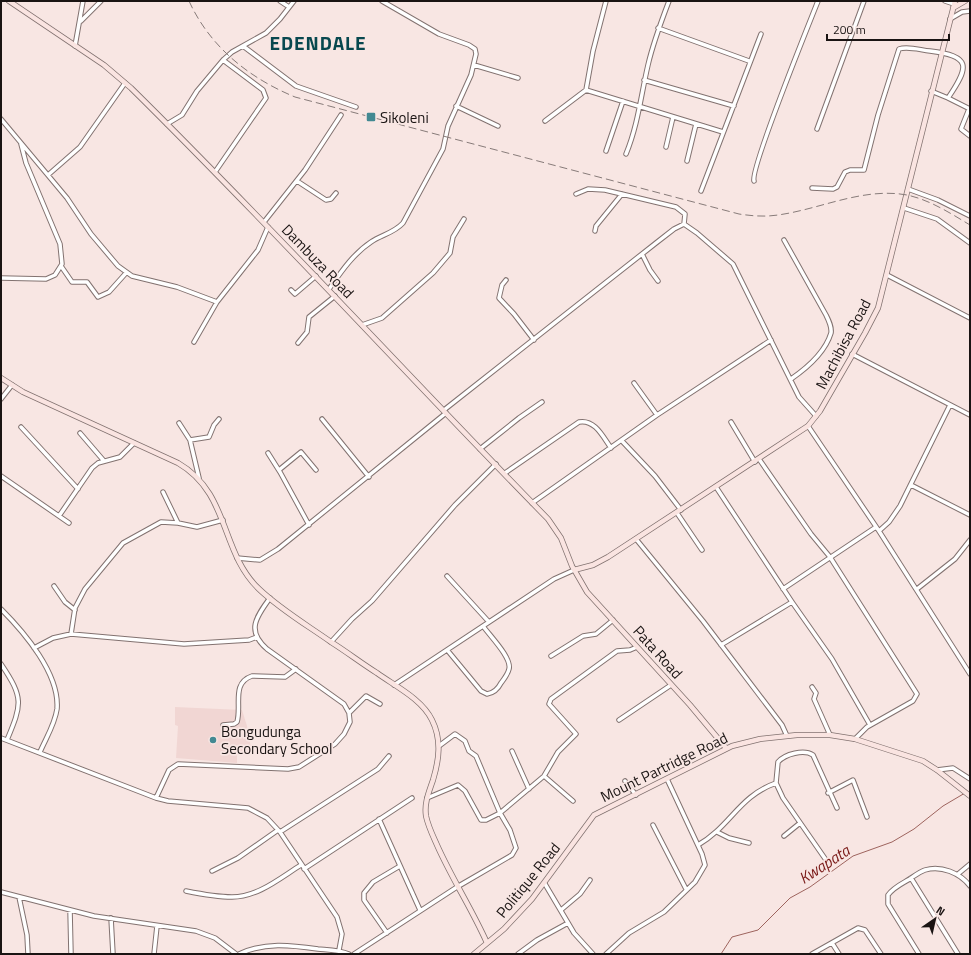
<svg xmlns="http://www.w3.org/2000/svg" width="971" height="955" font-family="'Titillium Web',sans-serif">
<rect width="100%" height="100%" fill="#f8e6e3"/>
<path fill="#f1d6d3" d="M175,707l67,3 5,16 5,27 -15,2v8l-61,-5 2,-32 -3,-1z"/>
<g fill="none" stroke-linecap="round" stroke-linejoin="round">
<path stroke="#9e645e" stroke-width="1" d="M721,954l11,-17 26,-7 32,-32 20,-11 43,-31 39,-14 22,-13 29,-23 22,-13"/>
<g stroke="#827270" stroke-width="5.5">
<path id="street" d="M280,1l9,6
M945,1l9,3
M950,19l12,-7 8,-1
M81,21l20,-20
M658,28l91,33
M75,46l8,-45
M243,46l53,40 60,21
M474,65l44,13
M644,80l90,26
M586,90l137,42
M931,91l17,7 22,11
M456,106l42,20
M969,109l-8,20 9,7
M1,119l66,79 24,36 27,32 14,10 45,11 40,15
M545,121l41,-31 7,-39 13,-50
M167,124l15,-9 15,-24 26,-31 9,-8 34,-19 14,-14 14,-18
M817,129l47,-128
M666,147l7,-30
M606,151l17,-50
M626,154c12,-29 15,-59 22,-89 5,-22 13,-43 21,-64
M687,161l9,-37
M215,172l51,-74 -3,-8 -40,-30
M48,175l32,-28 45,-64
M297,181l29,19 5,-1 5,-6
M754,181c-4,-12 55,-157 64,-180
M812,188l21,1 4,-2 8,-15 5,-2h14l14,-55 21,-66c9,-3 21,1 31,2 41,5 40,15 18,47
M908,189l30,11 32,16
M701,191l60,-157
M576,194l12,-5 17,1 71,17 9,7 -1,10
M904,208l33,11 33,24
M264,222l41,-52 36,-55
M595,231l1,-5 26,-32
M784,240l42,75c3,6 6,12 5,18 -6,20 -24,35 -40,46
M642,254l8,16 8,11
M61,266l11,16h15l11,15 11,-5 17,-19
M887,275l83,43
M1,278l45,1 9,-4 7,-11 -2,-20 -34,-81 -5,-19
M506,280l-4,5 -3,13 15,16 20,26
M329,289c12,-17 24,-35 42,-47 10,-7 23,-9 32,-19l40,-74 5,-23 23,-51 5,-21 -1,-5 -6,-4 -30,-11 -57,-33
M291,290l4,4 21,-18
M362,325l20,-7 51,-45 17,-20 3,-16 11,-18
M194,342l23,-40 41,-52 10,-23
M298,343l9,-11 2,-15 26,-21
M852,354l118,61
M634,383l23,32
M1,399l11,-14
M444,410l212,-167 18,-14 10,-5 13,9 36,31 66,133 17,19
M322,419l47,58
M731,422l24,40
M179,423l11,17 9,38
M808,426l71,105 91,143
M21,427l57,62
M80,433l24,28
M190,440l19,-3 5,-12 5,-6
M622,441l33,35 26,34
M480,449l39,-31 23,-16
M268,453l12,19 29,53
M759,459l52,75 19,23 87,137 -4,7 -46,26 -12,12
M279,470l22,-18 15,18
M505,473l74,-51c16,-3 24,15 32,26
M1,476l68,47
M911,485l59,30
M716,487l76,115 40,57 38,66
M163,492l15,31
M532,503l125,-88 114,-75
M677,513l25,37
M59,516l33,-48 6,-5 22,-6 14,-14
M879,531l10,-9 11,-16 50,-101
M636,539l67,82 79,104 5,11
M237,558l23,2 18,-11 168,-136
M447,576l42,46
M54,586l11,16 10,8
M783,589l93,-62
M917,589l38,-30 15,-19
M1,609c23,23 59,65 56,100 -2,15 -11,29 -17,43
M71,634l4,-26 10,-19 38,-46 38,-21 17,1 19,4 26,-7
M331,642l21,-23 20,-18 83,-96 41,-41
M721,645l71,-43
M34,648l19,-10 18,-4 113,10 65,-4 8,-3
M448,651l33,40 6,3c7,-1 11,-5 14,-11 3,-4 7,-9 8,-14 3,-11 -19,-33 -26,-43
M551,656l32,-20 13,-2 17,-14
M1,664c23,34 21,40 6,76
M394,685l160,-106 20,-9
M812,687l4,6 -2,6 16,36
M349,713l17,-17 14,8
M619,720l52,-35
M223,725l11,-1 3,-2c5,-16 -6,-39 15,-46l33,1 11,-8
M1,738l155,60 12,3 80,7 19,10 13,14 57,85 5,17 -3,16
M512,751l17,38
M937,770l16,-2 17,11
M544,776l29,25
M625,781l11,14
M776,783l7,15 43,62
M828,793l25,-13 14,37
M156,798l13,-28 9,-6 110,5 11,-2 36,-23 9,-10 6,-12 -1,-9 -5,-9 -77,-55c-21,-18 -11,-32 3,-51
M427,798l31,-13 7,6 16,29h5l14,-7 -24,-57 -7,-5 -4,-10 -10,-7 -16,12
M379,819l41,91
M653,825l33,64
M280,832l98,-63 11,-13
M717,832l12,6 20,5
M784,836l16,-13
M698,845c32,-18 41,-49 78,-62l2,-21c7,-8 26,-13 35,-7l24,53
M304,869l108,-71
M212,871l26,-13 40,-28
M958,874l12,-10
M911,878l47,76
M545,884l29,49 19,21
M186,891c15,3 31,6 46,6 26,0 48,-19 69,-32
M1,892l93,24 102,15 19,7 21,16
M19,897l8,38 1,19
M70,910l1,44
M561,910l19,-16 10,-14
M111,918l2,36
M387,933l-23,-33v-7l9,-11 27,-16
M832,943l7,11
M154,954l3,-28
M239,954c26,-12 51,-9 79,-5 11,1 21,1 31,5
M354,954l103,-67 55,-32 4,-7 -6,-18 -10,-17 44,-37 14,-24 18,-18 -27,-30 2,-5 66,-48 13,-1 7,-3
M518,954l19,-14 31,-17
M606,954l23,-21 35,-21 31,-30 10,-17 -3,-11 -35,-75
M812,954l46,-26 7,2 16,24
M919,954l-31,-50v-9c5,-7 13,-11 20,-15 5,-3 11,-8 17,-10 16,-5 35,3 45,16"/>
</g>
<g stroke="#827270" stroke-width="6">
<path id="secondary" d="M9,1l95,64 27,23c143,141 277,288 417,431l13,19 11,28 15,26 103,113 36,43
M953,8l12,-7
M1,378l22,14 155,71c52,30 42,89 81,126 22,21 48,36 72,53 16,10 30,21 46,31 18,13 45,26 55,47 10,20 7,40 1,60 -4,12 -9,23 -7,36 2,10 7,20 11,29 15,34 35,64 50,98
M574,570l19,-5 15,-8 200,-131 12,-15 45,-78 13,-25 77,-307
M474,954l30,-25 28,-30 62,-84 138,-69 28,-7 37,-4h33l25,4 68,22 14,9 33,26"/>
</g>
<use href="#street" stroke="#fff" stroke-width="3.5"/>
<use href="#secondary" stroke="#fae4e1" stroke-width="4.5"/>
<path stroke="#877b79" stroke-width="1" stroke-dasharray="8 4" stroke-linecap="butt" d="M189,1c21,46 60,77 106,96l444,117c13,2 26,3 39,1 43,-6 85,-28 129,-20 23,5 43,18 63,30"/>
</g>
<g fill="#428992" stroke="#f8e6e3" stroke-width="1.5">
<rect x="366" y="112" width="10" height="10" rx="2"/>
<circle cx="213" cy="740" r="4"/>
</g>
<g text-anchor="middle" dominant-baseline="central" stroke-width="3.5" stroke-linejoin="round" paint-order="stroke">
<g font-size="15" fill="#1a1413" stroke="#f8e6e3" text-anchor="start">
<text x="380" y="117">Sikoleni</text>
<text x="221" y="731">Bongudunga<tspan x="221" dy="17">Secondary School</tspan></text>
</g>
<g font-size="15" fill="#1a1413" stroke="#f8e6e3">
<text transform="translate(318 261) rotate(46)">Dambuza Road</text>
<text transform="translate(843 344) rotate(-62)">Machibisa Road</text>
<text transform="translate(658 652) rotate(48)">Pata Road</text>
<text transform="translate(664 767) rotate(-26)">Mount Partridge Road</text>
<text transform="translate(528 880) rotate(-51)">Politique Road</text>
</g>
<g font-size="16" font-style="italic" fill="#7a1a18" stroke="#f8e6e3">
<text transform="translate(824 864) rotate(-33)">Kwapata</text>
</g>
<g font-size="19" font-weight="bold" letter-spacing="1" fill="#08484f" stroke="#f8e6e3">
<text x="318" y="42">EDENDALE</text>
</g>
</g>
<rect width="971" height="955" fill="none" stroke="#1a1413" stroke-width="4"/>
<g transform="translate(935 919) rotate(34)" stroke="#f8e6e3" stroke-width="3" paint-order="stroke">
<path d="M0-3L7 15L0 10L-7 15Z" fill="#1a1413"/>
<text y="-6" font-size="11" font-weight="bold" text-anchor="middle" fill="#1a1413">N</text>
</g>
<path d="M827 34v6h122v-6" fill="none" stroke="#1a1413" stroke-width="2"/>
<text x="833" y="34" font-size="12" fill="#1a1413" stroke="#f8e6e3" stroke-width="3" paint-order="stroke">200 m</text>
</svg>
